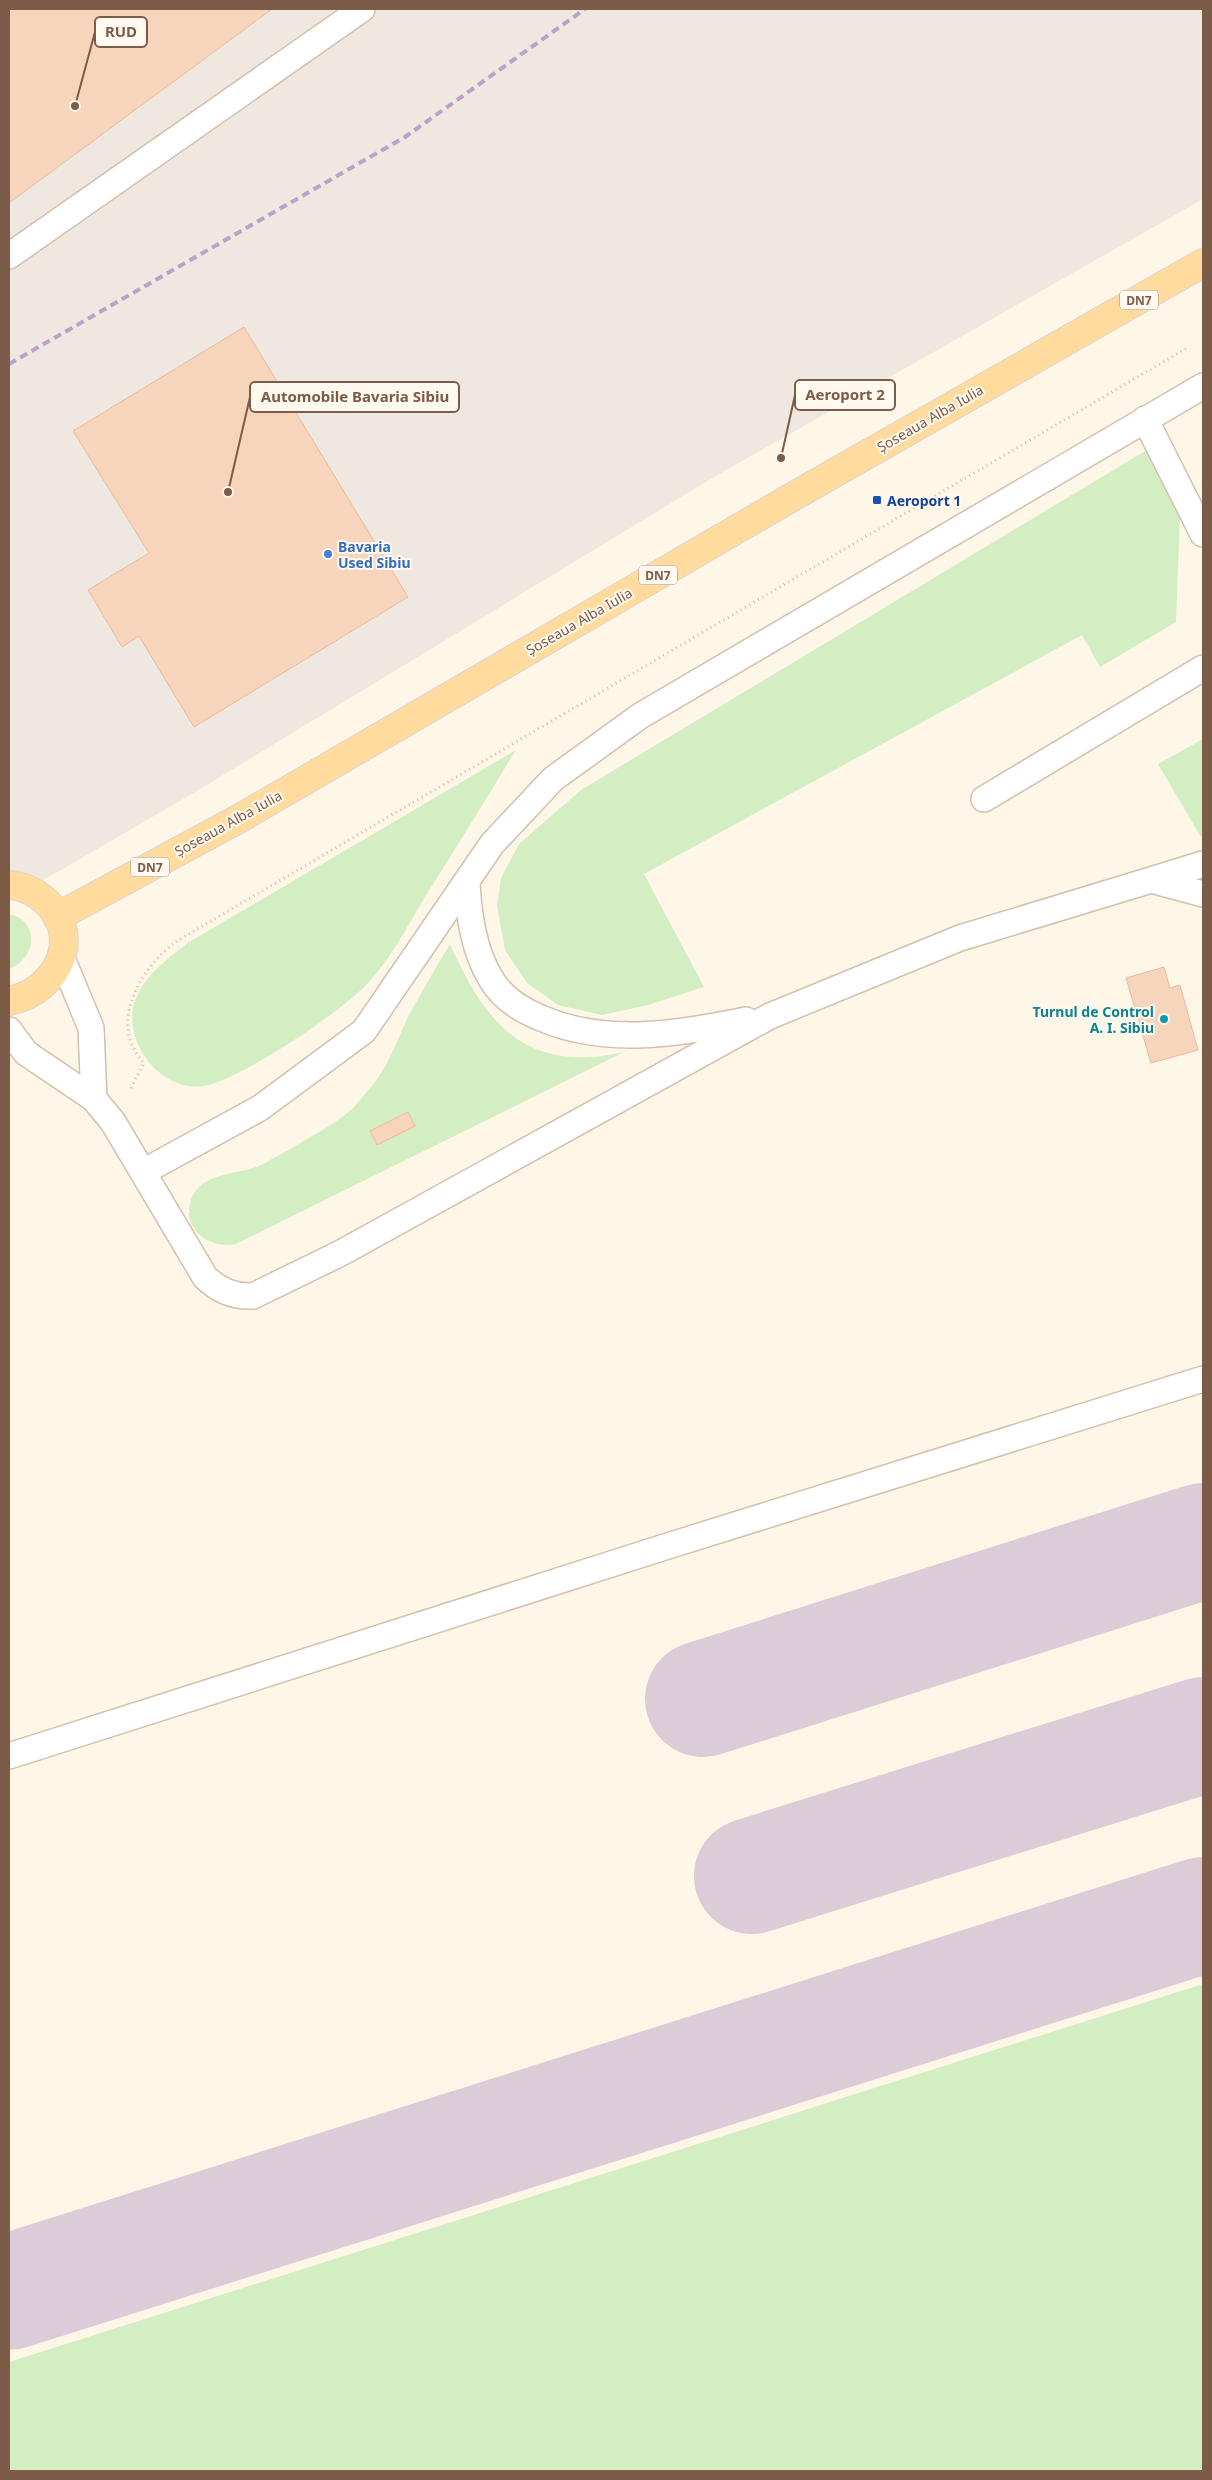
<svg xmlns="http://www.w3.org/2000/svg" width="1212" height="2480" font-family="'Noto Sans',sans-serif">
<rect width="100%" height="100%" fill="#fef6e7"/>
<path fill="#efe8e1" d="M9,9h1194v190l-489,278 -522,317 -183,106z"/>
<path fill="#d4eec3" d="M1145,451l15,11 20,52 -4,108 -76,45 -18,-32 -438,239 60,113 -56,18 -46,10 -44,-10 -31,-22 -22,-33 -8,-44 4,-28 18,-34 62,-54z
M1203,739v97l-2,1 -43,-73z
M516,750c-30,49 -60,98 -91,147 -19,31 -37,68 -64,93 -27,24 -59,46 -89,64 -17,10 -49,29 -68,32 -41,7 -78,-40 -71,-78 6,-29 36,-51 58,-67z
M9,914c31,6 28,45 0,55z
M450,944c28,62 61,118 140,113 11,0 22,-3 34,-5l-388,192c-29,6 -58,-18 -43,-49 12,-23 47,-20 68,-30 15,-8 31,-17 46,-26 15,-9 35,-20 47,-32 10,-12 23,-26 30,-39 10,-17 17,-37 26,-55 13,-23 26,-46 40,-69z
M1203,1984v487h-1194v-109z"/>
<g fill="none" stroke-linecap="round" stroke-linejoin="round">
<path stroke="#dcccd8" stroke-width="116" d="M703,1699l500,-158
M752,1876l451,-141
M9,2292l1194,-377"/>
</g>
<path fill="#f7d4bc" stroke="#ebbb9a" d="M9,9h263l-263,194z
M244,327l164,270 -214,130 -55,-91 -17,11 -34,-57 61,-37 -76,-122z
M1164,967l6,21 10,-3 18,65 -47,13 -25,-85z
M408,1112l7,14 -38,19 -7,-14z"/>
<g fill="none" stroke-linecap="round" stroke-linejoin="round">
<g stroke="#d5bfae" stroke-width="28">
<path id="lane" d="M9,256l353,-247
M1145,419l58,115
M984,799l219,-131
M1151,880l52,-16
M467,884c2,33 7,67 24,95 11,19 30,31 50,39 64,28 138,16 205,2
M62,958l29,70 3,71
M9,1030l17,23 68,46 19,23 92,155c14,14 29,20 48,19l88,-43 429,-237 190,-78 191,-58 52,14
M143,1172l117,-64 104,-77 128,-187 61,-65 87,-63 563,-330
M9,1756l662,-211 532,-166"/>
</g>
<g stroke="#ddd4cf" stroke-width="30">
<path id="primary" d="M9,885c10,0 21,5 29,10 48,34 24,95 -29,106
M57,917l185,-100 552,-321 409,-233"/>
</g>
<path stroke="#dcb79e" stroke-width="3" stroke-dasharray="1 4" stroke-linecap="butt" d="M131,1088l13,-25c-38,-40 -2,-97 33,-122l1010,-593"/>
<use href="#lane" stroke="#fff" stroke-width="25"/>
<use href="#primary" stroke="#ffdc9d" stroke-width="28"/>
<path stroke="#b9a3ca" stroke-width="4" stroke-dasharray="8 5" stroke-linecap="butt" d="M9,364l396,-227 180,-128"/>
</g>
<rect fill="#1a4fb4" stroke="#fff9ef" stroke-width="2" x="872" y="495" width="10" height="10" rx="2.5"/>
<circle fill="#3f7fe0" stroke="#fff9ef" stroke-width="2" cx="328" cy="554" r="5"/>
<circle fill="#0f9aa8" stroke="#fff9ef" stroke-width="2" cx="1164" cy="1019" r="5"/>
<g text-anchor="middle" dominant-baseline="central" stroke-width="4" stroke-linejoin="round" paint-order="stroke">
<g fill="#fff9ef" stroke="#a38a7a" stroke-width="1">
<rect x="1120" y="290.5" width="38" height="19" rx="4"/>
<rect x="639" y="565.5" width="38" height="19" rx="4"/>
<rect x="131" y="857.5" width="38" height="19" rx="4"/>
</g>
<g font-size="12" font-weight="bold" fill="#7c5b48">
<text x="1139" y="300">DN7</text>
<text x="658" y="575">DN7</text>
<text x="150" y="867">DN7</text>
</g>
<g font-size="14" fill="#7c5b48" stroke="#fff9ef">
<text transform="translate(930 418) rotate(-30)">Șoseaua Alba Iulia</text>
<text transform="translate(579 621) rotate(-30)">Șoseaua Alba Iulia</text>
<text transform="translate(228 823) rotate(-29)">Șoseaua Alba Iulia</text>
</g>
<g font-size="14" font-weight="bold" fill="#164399" stroke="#fff9ef" text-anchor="start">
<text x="887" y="500">Aeroport 1</text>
</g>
<g font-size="14" font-weight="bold" fill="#366cbe" stroke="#fff9ef" text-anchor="start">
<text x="338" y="546">Bavaria<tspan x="338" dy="16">Used Sibiu</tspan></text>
</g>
<g font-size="14" font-weight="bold" fill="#0d838f" stroke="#fff9ef" text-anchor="end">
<text x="1154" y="1011">Turnul de Control<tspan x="1154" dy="16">A. I. Sibiu</tspan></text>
</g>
</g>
<path fill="none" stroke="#7c5b48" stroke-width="2" d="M75 106L95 32M781 458L795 395M228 492L250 397"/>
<g fill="#7c5b48" stroke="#fff9ef" stroke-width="2">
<circle cx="75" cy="106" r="5"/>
<circle cx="781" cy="458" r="5"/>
<circle cx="228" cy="492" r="5"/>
</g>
<g fill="#fff9ef" stroke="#7c5b48" stroke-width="2">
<rect x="95" y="17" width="52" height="30" rx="5"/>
<rect x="795" y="380" width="100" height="30" rx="5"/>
<rect x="250" y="382" width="209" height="30" rx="5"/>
</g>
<g font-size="15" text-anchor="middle" font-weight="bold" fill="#7c5b48">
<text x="121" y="37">RUD</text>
<text x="845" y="400">Aeroport 2</text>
<text x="355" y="402">Automobile Bavaria Sibiu</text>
</g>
<rect width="1212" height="2480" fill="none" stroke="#7c5b48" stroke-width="20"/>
</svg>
